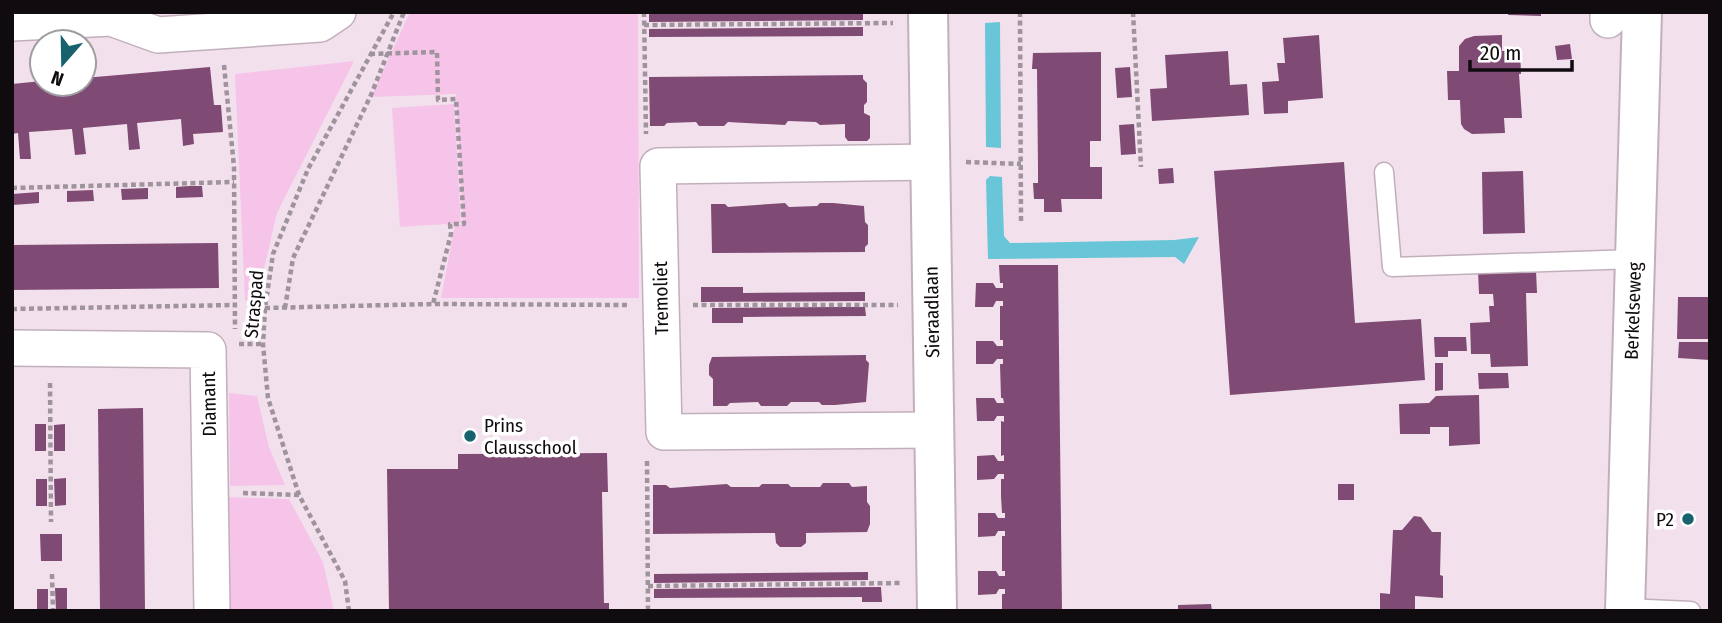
<svg xmlns="http://www.w3.org/2000/svg" width="1722" height="623" font-family="'Fira Sans Condensed',sans-serif">
<rect width="100%" height="100%" fill="#f2e1ed"/>
<path fill="#f6c4e9" d="M410,12h228l1,286h-198l14,-73 8,-1 -7,-130 -85,3z
M354,61l-77,152 -20,85 -12,3 -10,-227z
M454,104l7,119 -61,4 -8,-119z
M229,393l28,3 12,51 16,38 -55,1z
M228,497l61,2 34,63 11,49h-105z"/>
<path fill="#69c6d8" d="M1000,22l1,126 -15,-1 -1,-124z
M990,176l12,1 2,59 6,7 164,-3 25,-3 -15,27 -9,-7 -187,2 -2,-79z"/>
<path fill="#7f4a73" d="M863,12v8l-214,2v-9z
M1509,12h32v4l-33,-1z
M863,27v9l-214,1v-8z
M1319,35l4,63 -35,3v12l-24,1 -2,-32 17,-1 -2,-18h8l-2,-25z
M1502,35v16l18,-1 1,24h-2l3,44h-18l1,15 -33,1 -8,-5 -3,-5 -1,-24h-12l-1,-29h12v-25l6,-7 9,-3z
M1570,44l2,15 -15,1 -2,-14z
M1228,51l2,34 17,-1 2,31 -97,6 -2,-32 17,-1 -2,-33z
M1101,52v89h-11v26h12v32h-41l1,13h-18v-13h-10l-1,-16h5v-14l-1,-100h-5l1,-16z
M210,67l4,38h7l2,27 -30,2 1,10 -11,2 -2,-27 -44,4 3,26 -11,1 -2,-26 -44,4 3,26 -11,1 -3,-26 -43,3 2,27h-11l-2,-26 -6,1v-50l30,-3v3h42v-6z
M1130,67l2,30 -15,1 -2,-30z
M863,75v4l4,4v19l-3,3v8l6,3v22l-3,3h-19l-3,-4v-13l-25,1 -4,-3 -28,-1 -3,4 -57,-3 -4,4h-25l-3,-4 -29,1 -3,3h-14l-1,-49z
M1134,124l2,30 -15,1 -2,-30z
M1344,162l11,161 66,-4 4,61 -195,15 -16,-224z
M1173,168l1,15 -15,1 -1,-15z
M1523,171l2,62 -42,1 -1,-62z
M189,186h13l1,11 -27,1v-11z
M148,188v11l-26,1 -1,-11z
M93,190l1,11 -27,1v-11z
M39,192v11l-26,2 -1,-11z
M785,203l4,4 28,-1 3,-3h13l31,3 1,16 3,3v19l-3,3v5l-153,1 -1,-49h14l3,3z
M218,243l1,45 -207,2v-45z
M999,265h59l4,346h-60v-17h3v-5h-6l-3,5 -18,1v-24h18l3,5h6v-5h-3v-35h3v-5h-7l-3,5 -17,1v-24h17l3,5h7v-5h-3l-1,-17v-17h3v-5h-6l-4,5 -17,1v-24l17,-1 4,6h6v-6l-3,1v-35l3,1v-6h-7l-3,5h-17l-1,-23h18l3,5h7l-1,-5h-2l-1,-34h3v-5h-6l-4,5h-17v-23h17l4,5h6v-6h-3v-34h3v-5h-7l-3,6h-18l1,-24h17l3,5h7v-5h-3z
M1536,270l1,23h-11l2,73 -37,1 -1,-13h-19l-1,-31 20,-1 -1,-16h5l-1,-12h-14l-1,-23z
M701,287h42v6l122,-1v9l-164,1z
M1678,297h32v42h-33z
M834,307h31l1,9 -123,1v6h-31v-15z
M1434,337h32l1,14h-19v6h-13z
M1679,342h31v18l-32,-2z
M866,355v5l3,3 -3,39 -31,3h-13l-3,-3h-28l-4,4h-26l-3,-4 -28,1 -3,3h-14v-27l-4,-4v-10l3,-8z
M1435,363h8v27l-8,1z
M1478,373h30l1,15 -30,1z
M1479,395l1,49 -31,2v-19h-19v7h-30l-1,-30 30,-1 7,-7z
M143,408l2,203h-45l-2,-202z
M35,424h11v27h-11z
M65,424v27h-11v-26z
M607,453l1,39h-6l2,111h5v8h-220l-2,-142h71v-15z
M66,478v27l-11,1 -1,-27z
M36,479h11v27h-11z
M823,483h26l3,4 15,-1v16l3,4v18l-3,8 -61,1v10l-5,4h-21l-4,-4 -1,-10 -122,1v-49h13l4,3 57,-4 4,3h28l3,-3h26l3,3h29z
M1338,484h16v16h-16z
M1414,516l7,1 11,15h9l-1,43 3,1v22l-28,-2v15h-35v-18l10,1 3,-64h9z
M40,534h22v27h-21z
M868,572v8l-214,3v-9z
M881,587l1,15h-20v-5l-208,1v-9z
M55,588h12v23h-11z
M37,589h11v22h-11z
M1211,604l1,7h-34v-6z"/>
<g fill="none" stroke-linecap="round" stroke-linejoin="round">
<g stroke="#c1b0bc" stroke-width="21">
<path id="lane" d="M1384,172l8,95 243,-8
M1625,608l66,3"/>
</g>
<g stroke="#c1b0bc" stroke-width="38">
<path id="street" d="M1608,20v-8
M12,23l99,-5 47,17 162,-11 18,-12
M930,162l-272,4 6,266 270,-2
M12,348l196,2 4,261"/>
</g>
<g stroke="#c1b0bc" stroke-width="42">
<path id="secondary" d="M928,12l9,599
M1625,611l17,-599"/>
</g>
<path stroke="#9f939c" stroke-width="4.5" stroke-dasharray="5 3.5" stroke-linecap="butt" d="M644,12l2,122
M1020,12l1,211
M1133,12l8,155
M644,25l249,-2
M370,54l67,-2 1,48 18,-1 8,125h-14l1,10 -18,70
M224,65l10,102 1,162
M966,162l55,2
M12,188l222,-6
M693,305h205
M265,308l168,-4 195,1
M285,308l8,-50 78,-163 33,-83
M12,309l223,-4
M239,344h24
M50,383l1,139
M647,461l1,150
M243,493l56,2
M52,574l1,37
M648,586l255,-3
M349,611l-4,-30 -46,-86 -31,-97 -5,-54 2,-36 8,-54 35,-85 86,-157"/>
<use href="#lane" stroke="#fff" stroke-width="18"/>
<use href="#street" stroke="#fff" stroke-width="35"/>
<use href="#secondary" stroke="#fff" stroke-width="38"/>
</g>
<g fill="#17626e" stroke="#fff" stroke-width="2.5">
<circle cx="470" cy="436" r="7"/>
<circle cx="1688" cy="519" r="7"/>
</g>
<g text-anchor="middle" dominant-baseline="central" stroke-width="7" stroke-linejoin="round" paint-order="stroke">
<g font-size="19" fill="#100b0f" stroke="#fff">
<text transform="translate(661 298) rotate(-91)">Tremoliet</text>
<text transform="translate(254 304) rotate(-85)">Straspad</text>
<text transform="translate(1633 311) rotate(-88)">Berkelseweg</text>
<text transform="translate(932 312) rotate(-91)">Sieraadlaan</text>
<text transform="translate(209 404) rotate(-91)">Diamant</text>
</g>
<g font-size="19" fill="#100b0f" stroke="#fff" text-anchor="start">
<text x="484" y="425">Prins<tspan x="484" dy="22">Clausschool</tspan></text>
<text x="1674" y="519" text-anchor="end">P2</text>
</g>
</g>
<rect width="1722" height="623" fill="none" stroke="#100b0f" stroke-width="28"/>
<g transform="translate(63 63) rotate(200)"><circle r="33" fill="#ffffff" stroke="#9f9d9f" stroke-width="2"/>
<path d="M0-5L12 26L0 18L-12 26Z" fill="#17626e"/>
<text y="-10" font-size="19" font-weight="bold" text-anchor="middle" fill="#100b0f">N</text>
</g>
<path d="M1470 60v10h102v-10" fill="none" stroke="#100b0f" stroke-width="3.5"/>
<text x="1480" y="60" font-size="21" fill="#100b0f" stroke="#ffffff" stroke-width="5" paint-order="stroke">20 m</text>
</svg>
